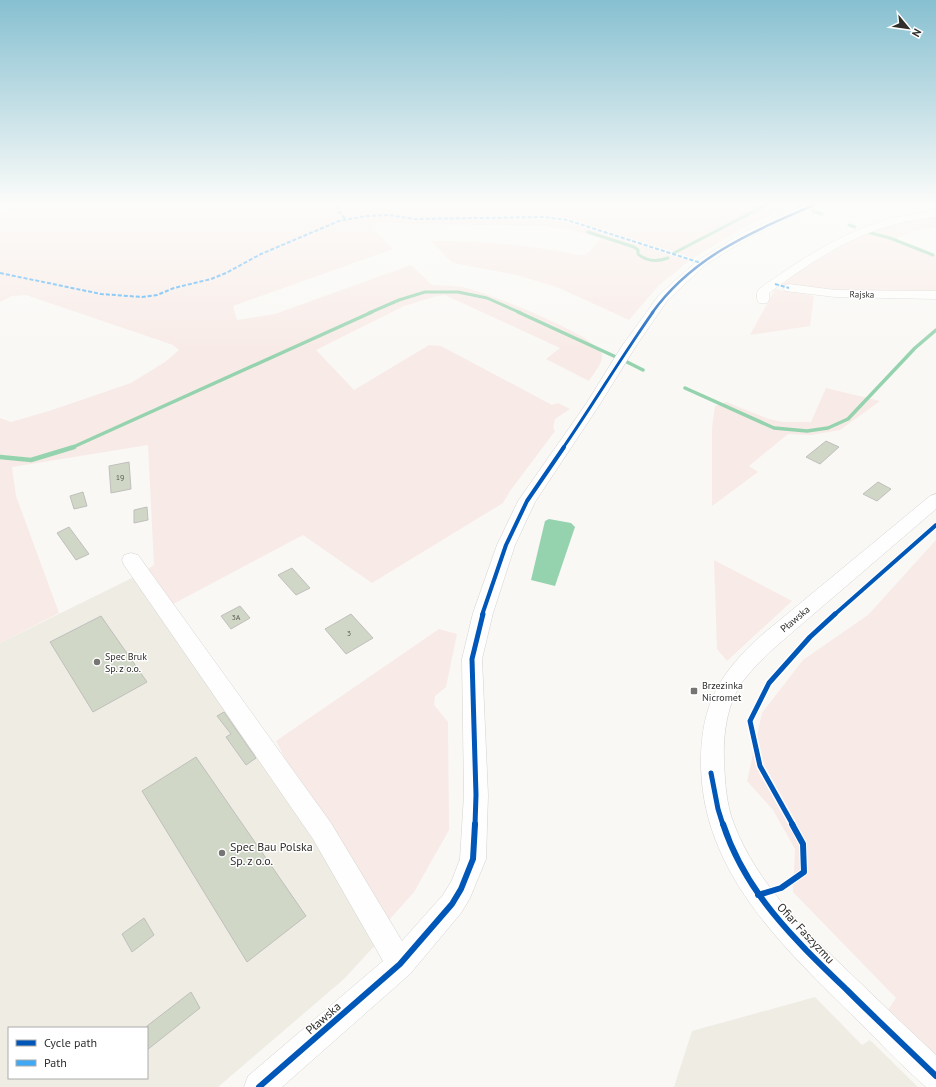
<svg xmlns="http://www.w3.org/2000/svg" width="936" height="1087" font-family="'PT Sans',sans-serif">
<rect width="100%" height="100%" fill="#f9f8f5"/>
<path fill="#eeece3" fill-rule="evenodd" d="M138,575l184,256 68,88 -10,21 -36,39 -126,108h-218v-444zM9,1028h138v50h-138z
M815,997l47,48 8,-5 48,47h-244l18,-56z"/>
<path fill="#f8eae6" d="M19,205h775l-49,22 -52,31 -129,-41 -27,-2 -61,1 -3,3h70l24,3 122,39 -31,25 -29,34 -72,-33 -41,-12 -63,-12 -22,-22c50,0 99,4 148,14h7l15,-17 -35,-9 -21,-3 -168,-3 -2,7 18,19 -160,57 4,14 38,-6 136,-49 21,20c11,1 23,0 34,3 21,5 131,47 136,66 2,8 -9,20 -13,27l-43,-22 14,-11 -115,-53 -8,1 -33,10 -88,44 38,40 75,-45 12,1 111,59 6,-2 12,6 -15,10 -2,9 2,3 -45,60 -7,12 -131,80 -69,-48 -130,69 -28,-33 9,-6 -6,-120 -136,22 4,29 43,117 -59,30v-225l11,4 41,-12 79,-27 34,-21 14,-12 -6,-5 -147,-50 -14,1 -12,6v-89z
M936,217v10l-25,5 -16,7 41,16v39l-130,-4 -24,-6c37,-27 87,-55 132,-66 7,-1 15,-1 22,-1z
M775,289l39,7 -4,30 -60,9z
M826,388l54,13 -40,29 -29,5 -23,-1 -39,32 9,6 -46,34v-78l3,-22 11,-4 43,17 14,3h28z
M936,540v516l-48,-46 8,-12 -103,-106 2,-43 -22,-39 -26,-29 15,-68 41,-53 65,-45z
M714,560l78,41 -65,60 -10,-12z
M439,629l18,5 -11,53 -11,9 -1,9 14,17 1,108 -35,62 -24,27 -68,-88 -46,-90z"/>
<path fill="#95d3af" d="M549,519l22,4 4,4 -20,59 -24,-6 14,-59z"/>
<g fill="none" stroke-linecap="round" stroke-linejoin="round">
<path stroke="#95d3af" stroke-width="3" d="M798,205l3,1
M813,211l9,3
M849,225l6,2
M588,232l46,15 4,3v4c9,8 19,8 30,4
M867,232l23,6 43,17
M674,253l92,-48
M369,313l30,-13 26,-8h33l29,6 34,15"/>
<path stroke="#95d3af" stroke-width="3.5" d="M518,312l98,45
M627,362l16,8
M685,388l89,40 33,3 21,-3 20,-9 67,-71 21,-18
M71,448l301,-136"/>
<path stroke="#95d3af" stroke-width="4.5" d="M0,457l31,3 43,-13"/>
</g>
<path fill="#d1d7c6" stroke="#bfbfbd" d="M826,441l13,6 -19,17 -14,-7z
M129,462l2,27 -20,4 -2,-27z
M878,482l13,7 -14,12 -14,-7z
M83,492l4,14 -13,3 -4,-13z
M147,507l1,13 -14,3v-13z
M69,527l20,27 -13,6 -19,-27z
M292,568l18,20 -14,7 -18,-20z
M240,606l10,12 -19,11 -10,-13z
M351,614l22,24 -27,16 -21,-25z
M101,616l46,66 -54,30 -43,-70z
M224,712l32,46 -10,7 -20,-28 5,-3 -14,-18z
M196,757l110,159 -59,46 -105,-171z
M144,918l10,17 -22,17 -10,-18z
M191,992l9,16 -53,42v-24z"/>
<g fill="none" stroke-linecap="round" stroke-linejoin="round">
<g stroke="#d4d3d1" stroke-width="1">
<path id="minor" d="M805,205h14l-69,32 -45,28 -38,36 -31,45 -36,58 -65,98 -20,43 -22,68 -11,46 6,136 -2,64 -16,39 -9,15 -51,61 -128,113h-38l4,-11 135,-115 -70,-122 -189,-274 -2,-5 2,-5 7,-2 7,2 193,268 71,118 41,-46 9,-15 8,-21 4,-64 -2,-136 11,-46 24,-68 21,-44 68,-97 36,-58 37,-51 38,-34 45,-28z
M936,211v6c-67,6 -114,37 -167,76v7l-2,3h-8c-3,-4 -3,-10 0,-14 56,-40 106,-72 177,-78z
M789,284l46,6 101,1v8l-101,-2 -50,-6 -2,-3 2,-3z
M936,494v15c-40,34 -80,69 -120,103 -25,22 -53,43 -73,69 -16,22 -20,53 -19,79 1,22 2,44 10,64 23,60 71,106 116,149 29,28 57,55 86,82v32h-10c-27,-23 -51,-50 -76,-74 -70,-69 -147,-142 -149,-247 -1,-60 18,-93 62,-132l167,-138z"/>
</g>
<use href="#minor" fill="#fefefe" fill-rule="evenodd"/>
<path stroke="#3fa9f5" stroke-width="2" stroke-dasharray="4 2" stroke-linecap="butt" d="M338,205v5l8,10
M0,273l101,21 41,3 15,-2 17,-7 37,-9 15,-6 35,-19 78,-33 27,-5 22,-1 27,4 128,-2 24,3 134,43
M775,284l14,4"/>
<g stroke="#fff" stroke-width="4">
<path id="cycleway-far4" d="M652,313c41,-57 100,-81 162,-108"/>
</g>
<g stroke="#fff" stroke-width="5">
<path id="cycleway-far3" d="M563,448c31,-45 59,-92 90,-136"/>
</g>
<g stroke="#fff" stroke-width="6">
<path id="cycleway-far2" d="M482,615l24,-70 21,-44 37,-54
M834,615l102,-90"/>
</g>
<g stroke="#fff" stroke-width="8">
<path id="cycleway-far1" d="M711,773l7,36 5,16
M475,825l1,-30 -4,-136 11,-45
M793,825l-33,-59 -10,-45 19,-38 41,-46 25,-23"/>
</g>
<g stroke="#fff" stroke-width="8">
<path id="cycleway" d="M723,824c23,70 72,116 124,166 29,29 59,57 89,86
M758,895l23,-7 23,-16 -1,-28 -11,-20
M259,1087l141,-123 52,-60 9,-15 12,-30 2,-35"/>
</g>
<use href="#cycleway-far4" stroke="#0057b8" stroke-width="2.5"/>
<use href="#cycleway-far3" stroke="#0057b8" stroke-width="3"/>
<use href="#cycleway-far2" stroke="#0057b8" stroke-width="4"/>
<use href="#cycleway-far1" stroke="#0057b8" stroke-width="5"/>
<use href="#cycleway" stroke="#0057b8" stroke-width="6"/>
</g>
<linearGradient id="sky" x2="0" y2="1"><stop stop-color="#87c0d1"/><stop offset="0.57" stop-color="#fcfcfa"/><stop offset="1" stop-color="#fcfcfa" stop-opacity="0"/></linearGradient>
<rect width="936" height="358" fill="url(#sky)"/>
<g fill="#767573" stroke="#fff" stroke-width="1.5">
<circle cx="97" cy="662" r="4"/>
<rect x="690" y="687" width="8" height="8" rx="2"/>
<circle cx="222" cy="853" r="4"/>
</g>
<g text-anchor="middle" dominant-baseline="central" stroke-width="3" stroke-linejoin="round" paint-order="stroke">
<g font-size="8" fill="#585953">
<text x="120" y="477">19</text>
<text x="236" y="617">3A</text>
<text x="349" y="633">3</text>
</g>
<g font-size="9" fill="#302f2d" stroke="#fff">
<text transform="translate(862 294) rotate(1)">Rajska</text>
</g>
<g font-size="10" fill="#302f2d" stroke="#fff">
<text transform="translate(795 619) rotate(-40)">Pławska</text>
</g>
<g font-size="10" fill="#302f2d" stroke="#fff" text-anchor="start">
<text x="105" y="656">Spec Bruk<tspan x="105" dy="12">Sp. z o.o.</tspan></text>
<text x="702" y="685">Brzezinka<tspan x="702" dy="12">Nicromet</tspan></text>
</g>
<g font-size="12" fill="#302f2d" stroke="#fff" text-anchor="start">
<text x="230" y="846">Spec Bau Polska<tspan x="230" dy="14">Sp. z o.o.</tspan></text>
</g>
<g font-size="12" fill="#302f2d" stroke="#fff">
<text transform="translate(806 933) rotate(47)">Ofiar Faszyzmu</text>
<text transform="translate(323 1018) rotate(-41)">Pławska</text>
</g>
</g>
<rect x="8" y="1027" width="140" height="52" fill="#ffffff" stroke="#acacab"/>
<rect x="16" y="1040" width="20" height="6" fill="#0057b8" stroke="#acacab"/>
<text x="44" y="1047" font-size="12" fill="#302f2d">Cycle path</text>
<rect x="16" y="1060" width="20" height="6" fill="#3fa9f5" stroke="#acacab"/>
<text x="44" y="1067" font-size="12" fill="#302f2d">Path</text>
<g transform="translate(908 28) rotate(119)" stroke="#ffffff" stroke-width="3" paint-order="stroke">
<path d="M0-3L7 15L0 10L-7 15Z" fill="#302f2d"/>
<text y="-6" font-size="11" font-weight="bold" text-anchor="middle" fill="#302f2d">N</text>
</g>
</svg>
